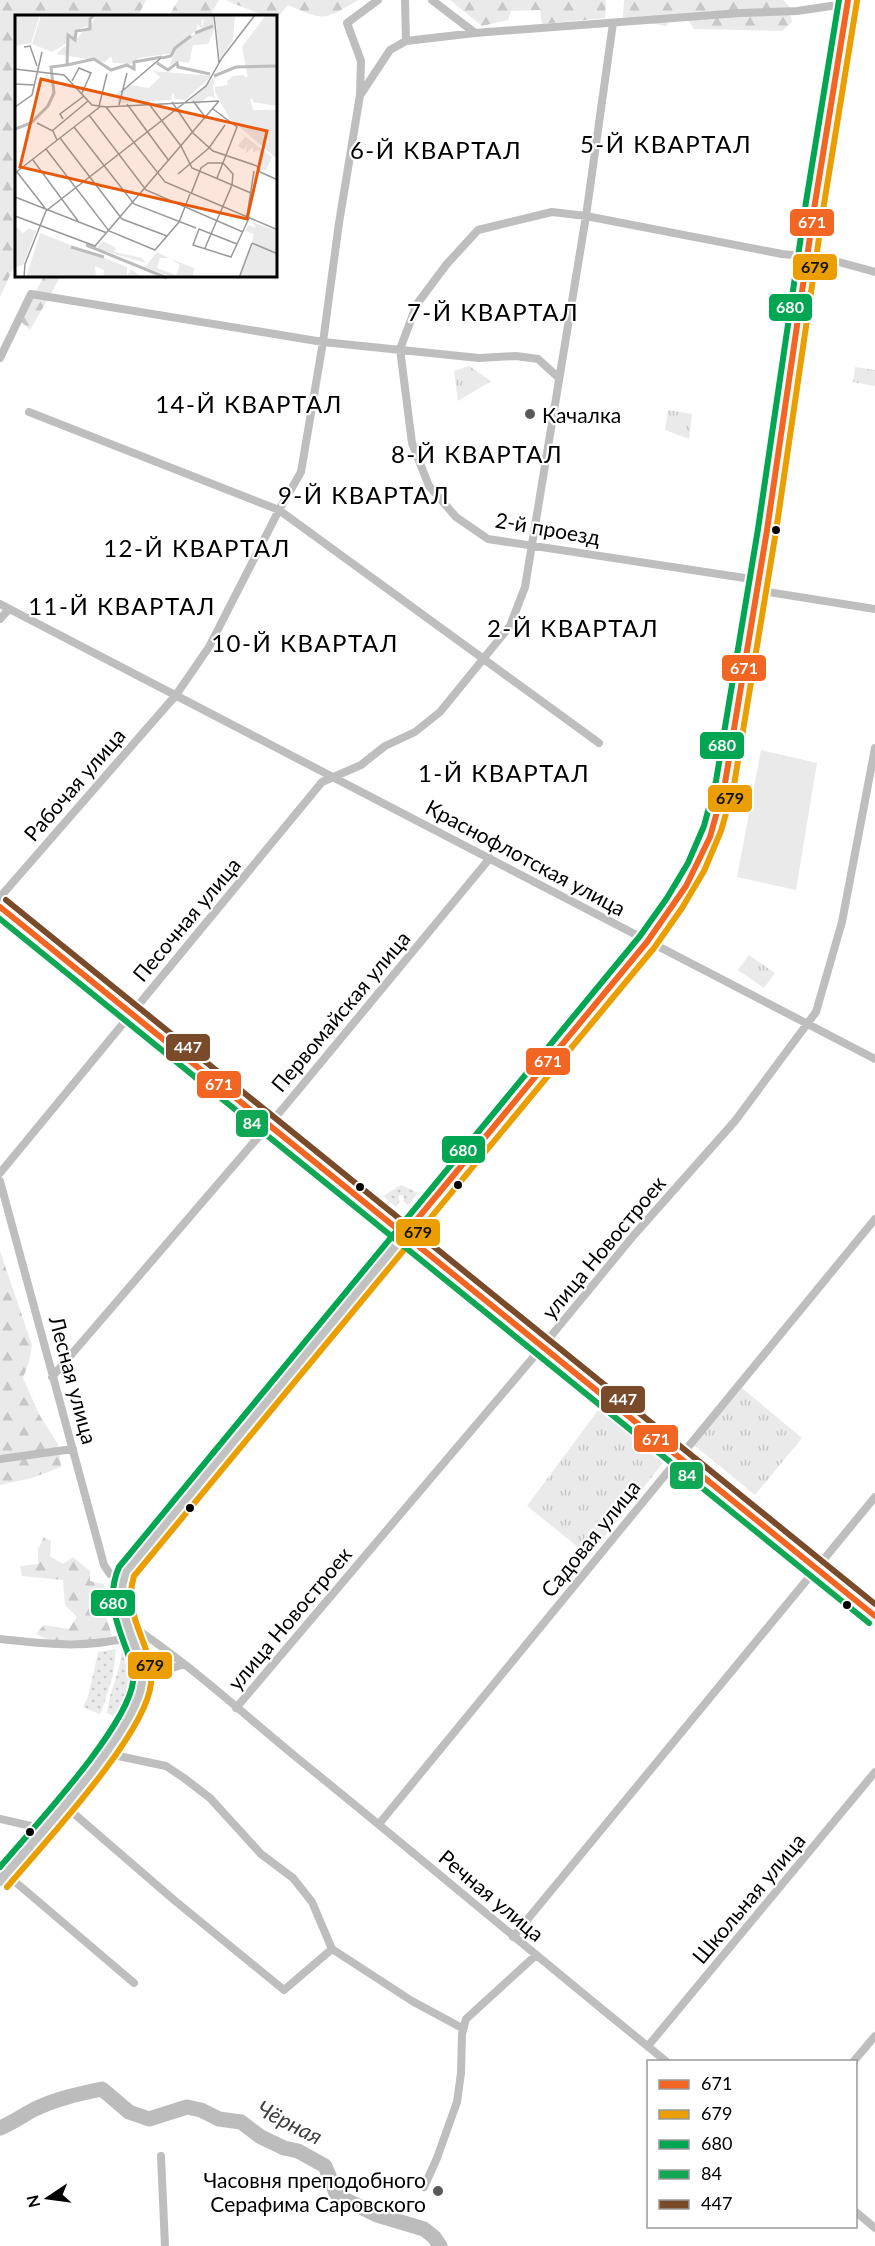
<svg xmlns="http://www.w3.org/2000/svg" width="875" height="2246" font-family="Lato,sans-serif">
<defs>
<pattern id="grass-dots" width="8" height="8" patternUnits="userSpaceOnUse" patternTransform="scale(1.5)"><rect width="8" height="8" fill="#eaeaea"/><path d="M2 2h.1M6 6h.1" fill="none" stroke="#c7c7c7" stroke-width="1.8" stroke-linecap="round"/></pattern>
<pattern id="forest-firs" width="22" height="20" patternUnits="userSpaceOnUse" patternTransform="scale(1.5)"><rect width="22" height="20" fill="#eaeaea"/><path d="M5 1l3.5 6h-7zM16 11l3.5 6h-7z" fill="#c7c7c7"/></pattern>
<pattern id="park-tufts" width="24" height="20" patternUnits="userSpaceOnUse" patternTransform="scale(1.5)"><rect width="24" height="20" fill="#eaeaea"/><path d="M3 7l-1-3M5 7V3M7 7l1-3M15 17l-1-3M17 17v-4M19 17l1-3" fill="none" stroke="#c7c7c7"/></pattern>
</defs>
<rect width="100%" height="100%" fill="#fff"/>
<path fill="url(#grass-dots)" d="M401,1185l17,8 -10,12 -5,-4 1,-5 -4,-1 -2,3 2,3 -4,6 -13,-11z
M122,1648c11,27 10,43 -4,67l-5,1 -6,-3 2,-13 11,-36z
M116,1649l-3,26 -12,38 -2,1 -16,-7 5,-10 10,-45z"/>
<path fill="url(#forest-firs)" d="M0,0h146l-8,16h-122v246l-16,35z
M178,0h41l-9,16h-41z
M225,0h133c-35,21 -33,21 -70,5l-12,14v-3h-11z
M450,0h156l-1,18 -63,6 -2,-14 -29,1 -3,9 -26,6z
M624,0h159l6,6 3,16 -10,9 -88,-2 -6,-9 -16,-2 -6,8 -43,-9z
M44,276h17l-31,54 -10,-9z
M0,1251l32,94 -3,17 -6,16 17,38 18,28 3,23 -29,11 -32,7z
M44,1537l7,4 -1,15 13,8 10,-7 17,14v10l14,3v26l8,26 -15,4 -46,1 -15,-7 8,-9 25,4 8,-12 -12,-12 -2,-25 -41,-4 -2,-10 18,-2v-15z"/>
<path fill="url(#park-tufts)" d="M469,366l22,15 -33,20 -4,-30z
M855,367l20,3v16l-22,-4z
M668,410l24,4 -3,25 -24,-9z
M749,955l26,18 -11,15 -26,-18z
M742,1388l60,50 -47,57 -61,-50z
M599,1409l64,54 -74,93 -62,-50z"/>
<path fill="#eaeaea" d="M761,750l56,13 -21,127 -59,-13z"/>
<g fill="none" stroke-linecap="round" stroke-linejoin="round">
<path stroke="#bcbcbc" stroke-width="15" d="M0,2128c12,-5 22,-12 33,-18 22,-11 45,-16 69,-21l27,23 20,7 38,-12 14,3 18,9 22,3 20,15 23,11 14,3 27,15 11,27 8,6 33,16 47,14 10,8 6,9"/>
<path stroke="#bebebe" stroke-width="8" d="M405,0l1,41
M432,0l43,33
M361,94l29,-44 16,-9 69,-8 265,-20 57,-2 34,-5 16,3
M0,358l31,-64 292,48 156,16 37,-2 22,3 21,19
M29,412l250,98 320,233
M758,580l-270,-41 -32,-22 -27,-31 -17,-43 -12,-94 17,-45 29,-39 32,-35 74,-18 34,4 196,38 42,4 51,14
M756,590l119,19
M0,604l875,455
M0,619l9,-10
M0,897l176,-202 33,-48 70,-137 22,-38 22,-130 16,-119 21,-128 1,-34 -14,-38 31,-23
M0,1173l322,-391 39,-17 24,-19 30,-14 25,-20 70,-86 15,-39 61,-371 27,-193
M0,1181l104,384 6,9 11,7
M52,1377l233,-271 205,-248
M0,1459l73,-10
M126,1622c60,39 114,89 170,135 125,101 246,204 371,305
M0,1639c48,5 83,10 131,-2
M142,1684l22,-13 20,-7
M236,1708l301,-355 97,-118 101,-114 81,-109 26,-90 33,-174
M104,1753l62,13 18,12 26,20 51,56 32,24 19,24 20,47 80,52 50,27
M64,1805l110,95 110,90 48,-41
M0,1819l44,10
M379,1824l496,-605
M6,1874l128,109
M513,1937l362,-440
M648,2046l227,-274
M853,2062l22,-26
M161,2156l4,90
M424,2187l13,-29 20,-56 4,-29 1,-39 4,-15 69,-63
M856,2212l19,16"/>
<path stroke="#c2c2c2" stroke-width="10" d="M0,907l875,709
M0,1881c30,-36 141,-158 142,-199 1,-39 -35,-71 -16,-110l521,-630c41,-56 63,-91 78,-159l42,-253 48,-327 33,-203"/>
<g stroke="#fff" stroke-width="10">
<path id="bus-1" d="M0,907l875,709
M404,1235l243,-293 39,-56 24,-49 15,-54 42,-253 48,-327 33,-203"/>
</g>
<g stroke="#fff" stroke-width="10">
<path id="bus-2" d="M7,1887c35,-42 140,-153 144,-204 3,-39 -30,-66 -17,-107l520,-628 28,-40 22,-37 17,-40 13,-46 42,-254 48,-327 33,-203"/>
</g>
<g stroke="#fff" stroke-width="10">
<path id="bus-3" d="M0,1867c32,-38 127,-139 133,-185 1,-10 -3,-22 -6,-31 -11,-29 -21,-54 -8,-84l521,-631 27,-38 21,-35 16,-37 12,-45 42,-252 48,-327 33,-202"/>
</g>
<g stroke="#fff" stroke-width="10">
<path id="bus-4" d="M0,919l869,704"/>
</g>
<g stroke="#fff" stroke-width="10">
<path id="bus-5" d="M6,900l869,704"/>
</g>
<use href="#bus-1" stroke="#f26522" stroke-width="6"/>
<use href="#bus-2" stroke="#eb9e00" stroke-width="6"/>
<use href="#bus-3" stroke="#00a651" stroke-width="6"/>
<use href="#bus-4" stroke="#10a855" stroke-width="6"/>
<use href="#bus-5" stroke="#7a4b2a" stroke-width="6"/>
</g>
<g fill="#595959" stroke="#fff" stroke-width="2">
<circle cx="530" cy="414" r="6"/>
<circle cx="438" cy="2191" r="6"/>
</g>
<g fill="#000" stroke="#fff" stroke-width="2">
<circle cx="776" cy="530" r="5"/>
<circle cx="458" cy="1185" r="5"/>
<circle cx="360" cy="1187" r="5"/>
<circle cx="190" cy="1508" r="5"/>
<circle cx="847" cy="1605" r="5"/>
<circle cx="30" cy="1832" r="5"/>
</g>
<g text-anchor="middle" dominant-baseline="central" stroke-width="4.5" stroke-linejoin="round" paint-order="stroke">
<g font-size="21" fill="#000" stroke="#fff" text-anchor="start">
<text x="542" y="414">Качалка</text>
<text x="426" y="2179" text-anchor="end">Часовня преподобного<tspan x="426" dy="24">Серафима Саровского</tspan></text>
</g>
<g font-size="21" fill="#000" stroke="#fff">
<text transform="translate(548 528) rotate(10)">2-й проезд</text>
<text transform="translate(74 784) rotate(-49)">Рабочая улица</text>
<text transform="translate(526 857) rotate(28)">Краснофлотская улица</text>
<text transform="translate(186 919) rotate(-50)">Песочная улица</text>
<text transform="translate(340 1011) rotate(-50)">Первомайская улица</text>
<text transform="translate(603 1247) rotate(-50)">улица Новостроек</text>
<text transform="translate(74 1380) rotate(75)">Лесная улица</text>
<text transform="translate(590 1538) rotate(-51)">Садовая улица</text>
<text transform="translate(289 1618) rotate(-50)">улица Новостроек</text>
<text transform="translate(492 1895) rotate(40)">Речная улица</text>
<text transform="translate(748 1898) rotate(-50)">Школьная улица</text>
</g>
<g font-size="22" font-style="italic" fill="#414141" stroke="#fff">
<text transform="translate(290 2122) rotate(27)">Чёрная</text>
</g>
<g font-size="24" letter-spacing="1.5" fill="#000" stroke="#fff">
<text x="666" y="143">5-Й КВАРТАЛ</text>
<text x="436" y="149">6-Й КВАРТАЛ</text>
<text x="493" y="311">7-Й КВАРТАЛ</text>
<text x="249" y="403">14-Й КВАРТАЛ</text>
<text x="477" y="453">8-Й КВАРТАЛ</text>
<text x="364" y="494">9-Й КВАРТАЛ</text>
<text x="197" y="547">12-Й КВАРТАЛ</text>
<text x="122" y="605">11-Й КВАРТАЛ</text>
<text x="573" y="627">2-Й КВАРТАЛ</text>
<text x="305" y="642">10-Й КВАРТАЛ</text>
<text x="504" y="772">1-Й КВАРТАЛ</text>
</g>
</g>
<g transform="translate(15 15)">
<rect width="262" height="262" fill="#fff"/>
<path d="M199,0v15l-6,14 -15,1 -4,18 -12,-2 -7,4 7,-19 25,-17 2,-11zM237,228l25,11v23l-38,1z" fill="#eaeaea"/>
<path d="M0,0h25l-9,28 -16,3zM26,0h52l-5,5 2,8 6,-13h115l-9,5v9l-5,-5v5l-23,24 -35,5 -8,6 -18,-1 -2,-7 -6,6 -49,-8 13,-11 -1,-5 7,3 13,-15 -13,4 -1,9 -7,-6v10l-15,9 -20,-8zM200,0h20l-2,25 -13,19zM251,0h11v91l-24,-4 -11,-55zM138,56l59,5 -27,24 -10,-1 -2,-7 -2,8 -53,3 -1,-10 13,-8 19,3 11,-11zM229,60l9,35h24v49l-48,-41 -14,-26v-5l13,-2 -1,-4 6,-5zM201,61l-3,10 2,12 -6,-2 -11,9 -8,-5zM218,112l39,30 -6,13h-6l-2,-6 2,-14 -7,2v-5l-7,6 1,-10 -3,7 -6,-4 7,-9zM237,207l25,9v22l-25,-11 2,-8 -9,-3 3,-6 8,3zM0,211l8,7 6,-5 7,3 -13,34 -8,2zM25,218l87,34v9l4,-7 9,7 12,1h-49l1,-7 -9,-4 1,11 -70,1zM88,226l13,7 -1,4 27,6 4,5 -45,-13 -4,-3zM142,237l12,6h-9l-3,10 19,7 4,-10 -9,-6 23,9 -1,7 5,2h-27l-26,-10z" fill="#eaeaea"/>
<path d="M262,57v25l-56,4 -1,-13h5l7,-9z" fill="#eaeaea"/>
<path fill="none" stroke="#bcbcbc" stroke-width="3" d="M180,18l18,-7M147,43l9,-2 4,-8 16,-12M142,48l11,7 9,-7 1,4 32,7M52,50l27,-6 17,11 16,-5 7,4v-7l28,-5M199,61l22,-9 42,-1M0,114l16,-6 17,-17 6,-13 -3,-26 16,-2 1,-30 7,5 1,-9 14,-2v-10l4,-4M71,230l81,33M56,232l33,10"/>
<path fill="none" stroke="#999" stroke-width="1.5" d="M199,0l5,48M9,32l6,-1 7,20M0,54l49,6 28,30 14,2 59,75 113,48M57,66l7,-13 12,5 -9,20M0,69l19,1M106,77l40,-34M178,86l13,17M157,87l21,31 20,18 44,15 3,6M112,89l42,57M134,89l32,42 11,22 59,25M104,90l8,-32M84,91l8,-32M0,92l17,-12 10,-43M90,92l114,-6M198,94l24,18 -20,51M74,100l57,75 97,42M48,104l-3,-5 24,-18M22,108l16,8 4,9M59,112l60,77 62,24M37,116l36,-30M45,123l62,81 45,17M31,134l63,82 46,19 24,-28 11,-28M18,145l45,61M2,157l28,36M245,157l18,8M0,158l86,-67M163,159l31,-26 16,-23M176,179l10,-26 7,-5h15l10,11 -1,11 -27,63M0,182l92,36M0,201l80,30 124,-145M232,201l7,-45M237,228l26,11M222,229l-38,-15 -6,16 38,12 18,-39M9,263l1,-14 21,-53 160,-125 16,-28 33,-43M224,263l13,-35"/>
<path fill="#e8590c" fill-opacity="0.15" stroke="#e8590c" stroke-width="3" d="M26,64l226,52 -20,88 -227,-52z"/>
<rect width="262" height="262" fill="none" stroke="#000" stroke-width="3"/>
</g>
<g stroke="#fff" stroke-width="2">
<rect x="789" y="208" width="46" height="29" rx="6" fill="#f26522"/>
<rect x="792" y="253" width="46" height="28" rx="6" fill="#eb9e00"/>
<rect x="768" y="293" width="45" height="29" rx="6" fill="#00a651"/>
<rect x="721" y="654" width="46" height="28" rx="6" fill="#f26522"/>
<rect x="699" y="731" width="46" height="29" rx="6" fill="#00a651"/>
<rect x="707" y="784" width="46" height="29" rx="6" fill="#eb9e00"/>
<rect x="165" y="1033" width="46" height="29" rx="6" fill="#7a4b2a"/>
<rect x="525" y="1047" width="46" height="29" rx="6" fill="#f26522"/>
<rect x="196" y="1070" width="46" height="29" rx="6" fill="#f26522"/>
<rect x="235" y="1109" width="34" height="29" rx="6" fill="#10a855"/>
<rect x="441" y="1135" width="45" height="29" rx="6" fill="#00a651"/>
<rect x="395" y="1218" width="46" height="29" rx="6" fill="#eb9e00"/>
<rect x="600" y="1385" width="46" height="29" rx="6" fill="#7a4b2a"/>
<rect x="633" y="1424" width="46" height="29" rx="6" fill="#f26522"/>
<rect x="669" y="1461" width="35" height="29" rx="6" fill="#10a855"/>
<rect x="90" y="1589" width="46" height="28" rx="6" fill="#00a651"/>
<rect x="127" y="1651" width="46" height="29" rx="6" fill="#eb9e00"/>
</g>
<g font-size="16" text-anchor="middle" font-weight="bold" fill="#fff">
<text x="812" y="228">671</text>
<text x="790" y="313">680</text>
<text x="744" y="674">671</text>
<text x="722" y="751">680</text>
<text x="188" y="1053">447</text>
<text x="548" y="1067">671</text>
<text x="219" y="1090">671</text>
<text x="252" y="1129">84</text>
<text x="463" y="1156">680</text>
<text x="623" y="1405">447</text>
<text x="656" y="1445">671</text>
<text x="687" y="1481">84</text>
<text x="113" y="1609">680</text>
</g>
<g font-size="16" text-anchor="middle" font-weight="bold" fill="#111">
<text x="815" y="273">679</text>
<text x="730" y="804">679</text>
<text x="418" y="1238">679</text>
<text x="150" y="1671">679</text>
</g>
<rect x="647" y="2060" width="210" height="168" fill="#ffffff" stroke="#999999" stroke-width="1.5"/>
<rect x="659" y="2080" width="30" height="9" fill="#f26522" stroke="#999999" stroke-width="1.5"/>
<text x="701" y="2090" font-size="18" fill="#000000">671</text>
<rect x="659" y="2110" width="30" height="9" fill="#eb9e00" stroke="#999999" stroke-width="1.5"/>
<text x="701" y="2120" font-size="18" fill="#000000">679</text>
<rect x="659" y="2140" width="30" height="9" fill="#00a651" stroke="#999999" stroke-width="1.5"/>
<text x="701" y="2150" font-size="18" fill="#000000">680</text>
<rect x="659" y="2170" width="30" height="9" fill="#10a855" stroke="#999999" stroke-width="1.5"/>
<text x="701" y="2180" font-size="18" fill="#000000">84</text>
<rect x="659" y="2200" width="30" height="9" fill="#7a4b2a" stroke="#999999" stroke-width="1.5"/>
<text x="701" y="2210" font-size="18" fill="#000000">447</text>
<g transform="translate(48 2198) rotate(257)" stroke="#ffffff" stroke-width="4.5" paint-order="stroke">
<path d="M0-4.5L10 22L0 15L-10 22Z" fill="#000000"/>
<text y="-9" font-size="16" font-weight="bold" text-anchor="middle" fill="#000000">N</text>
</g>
</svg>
